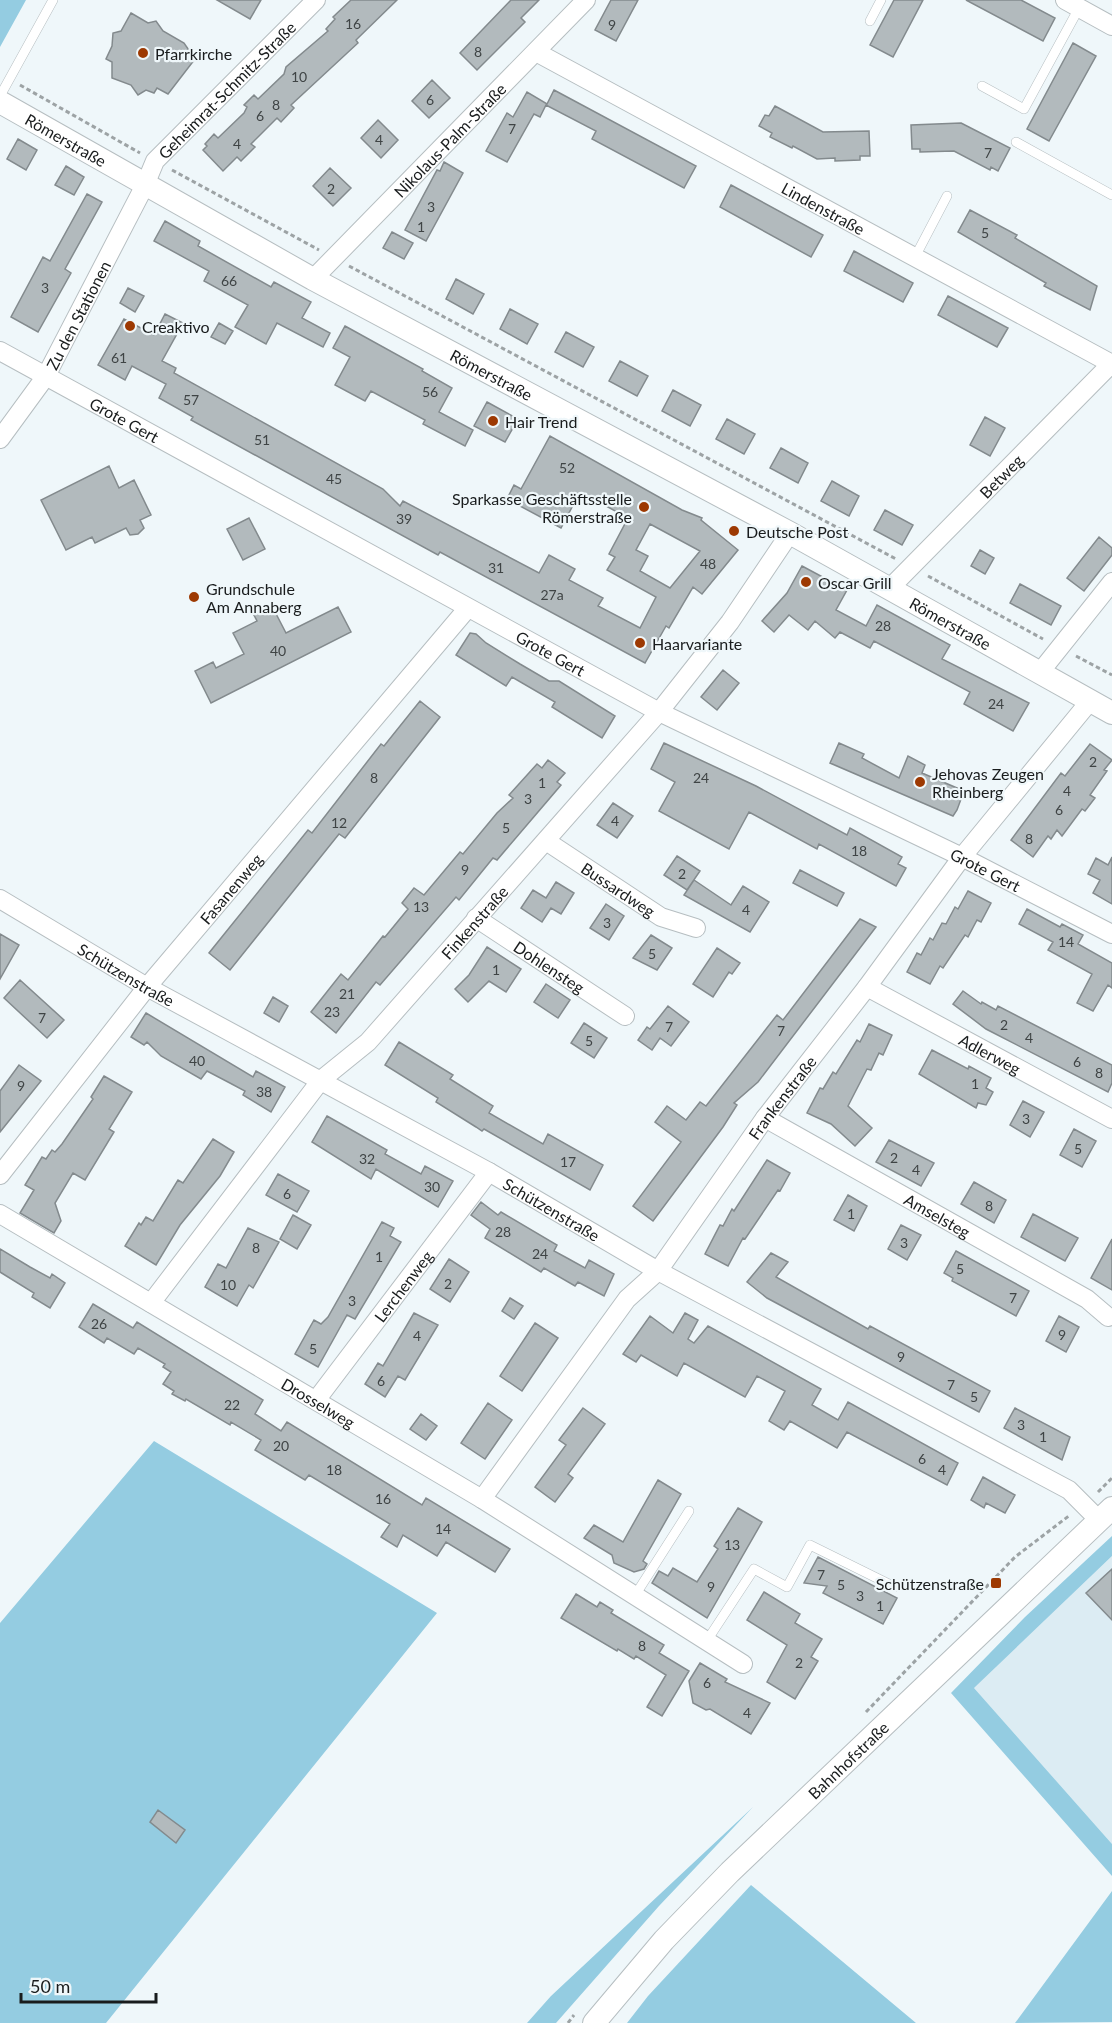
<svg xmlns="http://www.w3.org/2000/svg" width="1112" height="2023" font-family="Lato,sans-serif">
<rect width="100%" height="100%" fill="#eff7fa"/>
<path fill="#dcecf3" d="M1112,1556v288l-138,-156z"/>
<path fill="#94cce1" d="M0,0h26l-26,47z
M154,1441l283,172 -331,410h-106v-400z
M1112,1536v20l-138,132 138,156v32l-161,-183 74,-76z
M753,1807l-94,99 -103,117h-29l24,-27z
M751,1885l165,138h-289l21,-27z
M1112,1891v131l-97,1z"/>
<path fill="#b2babd" stroke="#838a8d" stroke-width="1.5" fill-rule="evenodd" d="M217,0h44l-11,19z
M351,0h46l-41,40 2,3 -67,62 3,3 -13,14 -4,-4 -26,26 4,3 -14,14 -4,-4 -14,14 -20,-21 4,-4 -2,-2 9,-10 4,4 26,-25 3,-6 -3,-2 10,-10 4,4 26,-25 2,-7 42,-36 -2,-2 9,-10 -2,-2z
M511,0h28l-18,18 4,4 -48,48 -17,-17z
M611,0h27l-22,41 -21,-11z
M894,0h29l-30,57 -23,-12z
M966,0h55l34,18 -12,23z
M131,13l17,10 8,-2 7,10 21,12 11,16 -27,35 -11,-6 -3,5 -8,-3 -8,5 -7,-10 -19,-7v-16l-6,-3 6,-13 1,-13 8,-2z
M1073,43l23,13 -47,85 -22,-12z
M432,80l18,18 -21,20 -17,-17z
M554,90l142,76 -12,22 -92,-49 4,-8 -50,-26 -6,12 -6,-3 -27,48 -21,-11 21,-38 6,4 14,-25 20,12z
M775,106l48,26 46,-1 1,25h-10v4l-25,1v-3l-18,1 -24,-13 -1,2 -22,-11 2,-4 -13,-7 6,-11 4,1z
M378,120l20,20 -17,18 -20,-20z
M961,123l49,25 -12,23 -7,-4 -1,3 -36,-19 -34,1v-3h-8l-1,-24z
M18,139l19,11 -11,20 -19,-11z
M444,162l19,11 -37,68 -21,-11 32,-60 3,1z
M66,166l18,11 -10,18 -19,-10z
M330,168l21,20 -18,18 -20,-20z
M731,185l92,50 -12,22 -91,-50z
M87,194l15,8 -37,67 6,4 -33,59 -27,-15 32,-60 7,4z
M970,210l47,25 -2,3 82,48 -7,24 -46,-24 2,-3 -88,-51z
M165,221l35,20 -2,5 73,41 3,-5 37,20 -9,16 28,15 -7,14 -46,-24 -11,21 -31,-17 13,-22 -44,-24 5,-10 -55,-30z
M392,232l21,11 -9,16 -21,-11z
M854,251l59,32 -10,19 -59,-31z
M456,279l28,15 -11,20 -27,-15z
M128,288l16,8 -9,16 -15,-9z
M948,296l60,32 -11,19 -59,-32z
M510,309l28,15 -11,20 -27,-15z
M165,314l18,9 -21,38 14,7 -2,5 209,116 17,17 3,-5 136,72 10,-18 26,14 -6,11 34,18 -5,8 42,22 16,-31 -49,-27 8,-13 -6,-3 19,-36 -42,-23 -2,2 -5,-3 -18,34 -54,-29 7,-14 7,4 29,-53 132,74 20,8 -1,2 37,30 -36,44 -9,-7 -24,41 -3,-2 -21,37 -205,-111 -2,3 -247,-135 2,-3 -34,-19 7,-14 -34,-18 -7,14 -27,-15 26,-46 30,16zM650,524l50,27 -30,37 -30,-17 8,-15 -12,-6z
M219,323l14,8 -8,13 -14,-7z
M345,326l78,43 -1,2 30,17 -13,24 34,18 -8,16 -42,-22 2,-4 -54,-29 -6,10 -30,-16 15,-28 -17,-9z
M566,332l28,15 -11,20 -28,-15z
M620,361l28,15 -11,20 -28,-15z
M673,390l28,15 -11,21 -28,-15z
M487,402l31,17 -13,23 -31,-16z
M985,417l20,11 -15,28 -20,-11z
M727,419l28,15 -11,20 -28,-15z
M781,448l27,15 -10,20 -28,-15z
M109,466l10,22 15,-8 17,35 -11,5 4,8 -6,6 -8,1 -4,-7 -31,15 -3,-6 -26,13 -25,-50z
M832,481l27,15 -10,20 -28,-15z
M885,510l28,15 -11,20 -28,-15z
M249,518l16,31 -22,11 -16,-31z
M1099,537l13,11v7l-28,36 -17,-13z
M980,550l14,8 -9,16 -14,-8z
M802,566l45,24 -11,20 30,16 11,-21 73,40 -8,14 87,44 -16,28 -49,-27 6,-12 -96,-51 -4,7 -30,-16 -5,6 -20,-17 -7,9 -19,-15 -15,17 -12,-11 25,-28z
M1020,584l41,22 -10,19 -41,-22z
M272,606l14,27 52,-26 13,25 -140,71 -16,-32 18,-9 3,6 28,-14 -11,-21 24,-12 -3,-6z
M470,633l6,1 10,9 34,21 29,17h10l56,35 -13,22 -50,-31 3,-5 -43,-25 -6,9 -50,-31z
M723,670l16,13 -22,27 -16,-13z
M420,701l20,16 -95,121 -6,-4 -109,136 -21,-17 99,-123 4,3 69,-89 3,2z
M664,743l92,43 91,49 3,-7 52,29 -4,7 8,4 -10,18 -77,-42 -2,5 -68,-37 -20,37 -70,-38 16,-29 -24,-13z
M839,743l25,11 -2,4 37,20 9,-22 17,9 -3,8 42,18 -7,19 -4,6 -123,-53z
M1090,744l22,16 -8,10 3,1 -17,24 5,3 -10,13 -3,-2 -20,27 -5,-6 -6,9 -3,-3 -15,21 -22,-17 50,-67 4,3z
M548,760l17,13 -8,9 4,3 -64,75 -4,-2 -34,42 -3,-3 -76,88 -4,-3 -40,51 -25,-21 30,-38 7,6 35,-44 2,1 23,-28 -6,-6 12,-15 10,7 36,-43 3,2 34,-41 16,-15 -4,-3 28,-31 5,4z
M613,803l20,13 -16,22 -20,-13z
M677,856l23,15 -13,19 -23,-15z
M1112,857v47l-19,-11 7,-13 -12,-6 8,-16 12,7z
M800,870l44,23 -7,13 -44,-23z
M694,880l37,25 12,-19 26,16 -19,30 -66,-37z
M556,882l18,11 -13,21 -10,-6 -9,14 -21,-14 12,-18 13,8z
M968,891l23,12 -10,19 -4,-2 -9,17 -3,-2 -22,33 -3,-2 -10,18 -23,-12 10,-19 4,2 9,-17 3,2 9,-17 4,1 9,-17 3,2z
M606,904l18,12 -15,24 -19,-12z
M1027,909l33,18 2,-3 21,11 -5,9 34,19v25l-4,-3 -15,26 -16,-8 15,-29 -44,-24 5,-8 -34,-18z
M860,919l16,8 -118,155 -24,21 3,2 -14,22 -70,94 -20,-15 48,-64 -26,-20 12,-16 19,14 14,-18 6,4 71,-91 6,5z
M0,934l19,11 -19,34z
M651,935l21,13 -15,22 -24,-12z
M487,947l34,22 -15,23 -17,-11 -21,21 -13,-13 14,-14z
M717,948l23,15 -8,11 -3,-2 -16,25 -20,-13z
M20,980l44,40 -17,18 -43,-40z
M546,984l24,16 -12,18 -24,-16z
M963,991l18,13 1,-2 14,8 2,-4 114,59v18l-4,9 -122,-63 -33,-25z
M273,997l15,9 -9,16 -15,-9z
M668,1006l21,16 -18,24 -11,-8 -8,12 -14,-10 9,-13 3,2z
M146,1013l107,64 3,-6 29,16 -14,25 -28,-17 2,-4 -17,-9 -21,-11 -6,8 -40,-23 -14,-14 -3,3 -13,-8z
M584,1023l23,15 -13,20 -23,-15z
M869,1024l23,11 -9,20 -4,-2 -8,17 -4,-1 -19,37 24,22 -17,18 -24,-22 -24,-11 13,-25 3,1 10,-17 3,2 21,-34 3,2z
M399,1042l54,33 -3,4 43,27 -4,7 54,31 5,-10 55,31 -13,25 -106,-61 -2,2 -6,-4 -40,-25 2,-4 -53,-33z
M932,1050l36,19 1,-3 22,12 -5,10 7,4 -7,13 -8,-2 -2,5 -57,-34z
M19,1065l22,16 -41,51v-41z
M104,1076l28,16 -23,37 5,3 -29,48 -12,-7 -18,30 6,18 -7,12 -34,-20 14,-23 -9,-5 17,-28 4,2 6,-9 3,2 7,-8 31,-45 -2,-2z
M1023,1101l21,11 -14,25 -20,-12z
M327,1116l60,34 -2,4 36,20 4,-8 28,15 -15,26 -62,-38 -5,10 -59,-37z
M1074,1129l22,12 -14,26 -22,-12z
M213,1139l21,13 -14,24 -40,49 -24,40 -31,-19 14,-23 2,2 5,-8 7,4 25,-41 5,3z
M889,1140l45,23 -13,23 -45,-24z
M767,1160l23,13 -10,18 -2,-1 -33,49 -2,-1 -15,28 -23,-12 15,-29 3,1 9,-17 2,2z
M278,1174l31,17 -12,21 -31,-17z
M974,1182l32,18 -12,23 -33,-19z
M848,1195l19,11 -13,25 -20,-11z
M481,1202l17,13 3,-3 56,33 -3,6 13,7 18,10 4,-8 25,14 -10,22 -26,-14 -3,4 -31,-18 -3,4 -56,-34 5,-9 -19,-14z
M1033,1214l45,24 -13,23 -44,-24z
M293,1215l18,10 -14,24 -17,-10z
M382,1222l12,6 -4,8 11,6 -46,77 -8,-4 -29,52 -23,-13 19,-34 7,4 7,-7z
M901,1225l20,10 -14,25 -19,-11z
M248,1228l31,14 -26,46 -4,-3 -12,21 -32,-19 13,-23 8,4z
M1112,1239v51l-21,-12z
M0,1249l30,18 20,11 2,-4 13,9 -15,25 -18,-11 2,-4 -34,-21z
M956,1251l73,40 -13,25 -64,-35 1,-3 -9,-5z
M771,1253l17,9 -12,15 92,52 2,-3 120,65 -11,21 -212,-114 -20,-16z
M449,1259l20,13 -19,30 -20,-13z
M510,1298l13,8 -9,13 -12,-8z
M93,1304l40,24 4,-6 126,78 -8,14 26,17 6,-9 135,83 4,-7 84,51 -15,23 -49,-30 -9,14 -34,-21 -6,12 -16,-10 9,-13 -81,-49 -4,5 -50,-30 6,-10 -30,-18 -1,3 -44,-26 -1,2 -13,-7 2,-3 -11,-7 8,-12 -8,-5 2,-3 -27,-16 -4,6 -27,-16 -3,5 -25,-16z
M414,1313l24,12 -33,55 -7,-4 -13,21 -20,-13 13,-21 5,3z
M685,1313l13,7 -10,19 6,4 14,-17 113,63 -9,16 26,15 10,-18 110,61 -11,22 -100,-53 -10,16 -47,-27 -6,9 -15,-9 16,-30 -28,-15 -12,21 -61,-34 -7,13 -36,-21 -5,7 -13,-8 27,-38 23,17z
M1059,1316l20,11 -13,25 -20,-11z
M535,1323l23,15 -36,53 -22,-15z
M488,1403l24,17 -27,39 -24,-16z
M583,1408l22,16 -37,50 5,4 -18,24 -20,-15 31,-42 -7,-5z
M1015,1408l55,29 -8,23 -58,-32z
M421,1414l16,12 -11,14 -16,-11z
M983,1477l32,18 -10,18 -19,-10 -2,5 -13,-8z
M658,1480l23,14 -38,67 4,3 -3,5 -10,3 -20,-9 -2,-8 -28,-17 10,-13 29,17z
M738,1508l24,14 -55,96 -55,-35 7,-12 9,5 5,-8 24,14 21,-33 -4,-3z
M818,1557l79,41 -14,26 -60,-31 4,-7 -23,-3z
M1112,1569v51l-26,-27z
M764,1592l36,22 -5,9 27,16 -11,18 7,4 -23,38 -28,-17 20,-37 -40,-25z
M576,1594l21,13 3,-5 13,8 -2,3 53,32 -5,8 30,18 -27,45 -15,-9 19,-32 -30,-19 -2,3 -16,-10 -1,2 -56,-33z
M700,1663l27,16 -2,3 45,21 -19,31 -41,-25 -4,1 -13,-7 -4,-22z
M158,1810l27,20 -9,13 -26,-21z"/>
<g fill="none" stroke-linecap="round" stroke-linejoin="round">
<g stroke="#b6bec1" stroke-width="10">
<path id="service" d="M870,21l11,-21
M982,86l42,23 55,-101
M0,96l53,-96
M1016,142l96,53
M915,257l32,-61
M634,1597l55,-86
M706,1642l48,-73 33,18 23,-42 85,42"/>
</g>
<g stroke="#b6bec1" stroke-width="20">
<g id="minor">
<path d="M1065,0l47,26"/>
<path id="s1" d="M536,52l576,312"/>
<path id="s2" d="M313,279l273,-279"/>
<path id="s3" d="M0,351l659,361 303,145 150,77"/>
<path id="s4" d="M0,439l46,-63 99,-191 10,-24 161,-161"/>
<path id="s5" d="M889,589l223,-226"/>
<path d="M1041,671l71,-89"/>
<path id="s6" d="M546,841l115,76 35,11"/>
<path id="s7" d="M0,899l147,88 342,185 169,99 411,219 30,30"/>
<path id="s8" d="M476,918l149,98"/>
<path id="s9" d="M867,987l245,132"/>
<path id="s10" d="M765,1118l322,181 21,18"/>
<path id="s11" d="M0,1175l147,-188 320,-378"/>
<path id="s12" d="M0,1214l482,285 261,165"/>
<path id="s13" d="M151,1303l170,-223 47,-38 291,-330 71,-90 60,-89"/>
<path id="s14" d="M317,1399l172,-227"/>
<path id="s15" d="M482,1499l145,-200 31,-28 107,-153 102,-131 95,-130 128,-156"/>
</g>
</g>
<g stroke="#b6bec1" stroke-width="24">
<g id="tertiary">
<path id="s16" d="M0,102l313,177 477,254 322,180"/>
<path id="s17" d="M594,2023l70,-83 66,-68 382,-364"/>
</g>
</g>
<path stroke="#9da3a5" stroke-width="3" stroke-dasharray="4.5 3" stroke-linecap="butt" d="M20,85l120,68
M172,170l147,80
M349,266l547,293
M928,576l115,63
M1076,656l36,19
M1098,1492l14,-14
M866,1712l149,-155 55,-42
M568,2023l6,-8"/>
<use href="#service" stroke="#fff" stroke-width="9"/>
<use href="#minor" stroke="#fff" stroke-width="18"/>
<use href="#tertiary" stroke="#fff" stroke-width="22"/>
</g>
<g fill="#9d3902" stroke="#eff7fa" stroke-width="2">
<circle cx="143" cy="53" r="6"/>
<circle cx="130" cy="326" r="6"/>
<circle cx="493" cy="421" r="6"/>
<circle cx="644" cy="507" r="6"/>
<circle cx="734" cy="531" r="6"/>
<circle cx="806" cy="582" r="6"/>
<circle cx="194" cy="597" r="6"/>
<circle cx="640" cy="643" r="6"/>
<circle cx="920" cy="782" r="6"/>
<rect x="990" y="1577" width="12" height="12" rx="3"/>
</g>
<g text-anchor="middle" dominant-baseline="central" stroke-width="4.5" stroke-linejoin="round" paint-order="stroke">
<g font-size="14" fill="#3f4445">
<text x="353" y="23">16</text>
<text x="612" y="24">9</text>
<text x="478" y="51">8</text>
<text x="299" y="76">10</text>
<text x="430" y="99">6</text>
<text x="276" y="104">8</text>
<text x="260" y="115">6</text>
<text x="512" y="128">7</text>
<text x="379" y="139">4</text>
<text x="237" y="143">4</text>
<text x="988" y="152">7</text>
<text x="331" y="188">2</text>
<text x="431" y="206">3</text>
<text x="421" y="226">1</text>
<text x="985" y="232">5</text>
<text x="229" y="280">66</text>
<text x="45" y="287">3</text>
<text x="119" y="357">61</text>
<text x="430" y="391">56</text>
<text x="191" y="399">57</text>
<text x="262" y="439">51</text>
<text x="567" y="467">52</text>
<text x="334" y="478">45</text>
<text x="404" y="518">39</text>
<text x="708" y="563">48</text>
<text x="496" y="567">31</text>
<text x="552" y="594">27a</text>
<text x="883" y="625">28</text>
<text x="278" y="650">40</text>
<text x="996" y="703">24</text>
<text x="1093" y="761">2</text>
<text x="374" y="777">8</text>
<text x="701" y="777">24</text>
<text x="542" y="782">1</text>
<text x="1067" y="790">4</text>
<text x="528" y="798">3</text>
<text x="1059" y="809">6</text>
<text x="615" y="820">4</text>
<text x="339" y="822">12</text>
<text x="506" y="827">5</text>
<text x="1029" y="838">8</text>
<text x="859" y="850">18</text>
<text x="465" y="869">9</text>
<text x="682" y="873">2</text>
<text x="421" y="906">13</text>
<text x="746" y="909">4</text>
<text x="607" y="922">3</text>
<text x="1066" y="941">14</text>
<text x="652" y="953">5</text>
<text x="496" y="969">1</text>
<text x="347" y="993">21</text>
<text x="332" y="1011">23</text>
<text x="42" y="1017">7</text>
<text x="1004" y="1024">2</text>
<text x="669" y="1026">7</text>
<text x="781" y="1030">7</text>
<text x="1029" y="1037">4</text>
<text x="589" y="1040">5</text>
<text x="197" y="1060">40</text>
<text x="1077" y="1061">6</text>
<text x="1099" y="1072">8</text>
<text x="975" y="1083">1</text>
<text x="21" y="1085">9</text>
<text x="264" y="1091">38</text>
<text x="1026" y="1118">3</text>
<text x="1078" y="1148">5</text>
<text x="894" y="1157">2</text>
<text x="367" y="1158">32</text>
<text x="568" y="1161">17</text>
<text x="916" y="1169">4</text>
<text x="432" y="1186">30</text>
<text x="287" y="1193">6</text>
<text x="989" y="1205">8</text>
<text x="851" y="1213">1</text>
<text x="503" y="1231">28</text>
<text x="904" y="1242">3</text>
<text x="256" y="1247">8</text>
<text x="540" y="1253">24</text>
<text x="379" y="1256">1</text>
<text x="960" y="1268">5</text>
<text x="448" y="1283">2</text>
<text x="228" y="1284">10</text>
<text x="1013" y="1297">7</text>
<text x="352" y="1300">3</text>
<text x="99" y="1323">26</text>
<text x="1062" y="1334">9</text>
<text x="417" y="1335">4</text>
<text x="313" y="1348">5</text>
<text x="901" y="1356">9</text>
<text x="381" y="1380">6</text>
<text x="951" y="1384">7</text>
<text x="974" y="1396">5</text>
<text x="232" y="1404">22</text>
<text x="1021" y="1424">3</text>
<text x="1043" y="1436">1</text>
<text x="281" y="1445">20</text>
<text x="922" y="1458">6</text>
<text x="334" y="1469">18</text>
<text x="942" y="1469">4</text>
<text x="383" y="1498">16</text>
<text x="443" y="1528">14</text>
<text x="732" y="1544">13</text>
<text x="821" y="1574">7</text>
<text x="841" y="1584">5</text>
<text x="711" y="1586">9</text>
<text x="860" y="1595">3</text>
<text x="880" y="1605">1</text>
<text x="642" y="1645">8</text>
<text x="799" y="1662">2</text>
<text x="707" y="1682">6</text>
<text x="747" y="1712">4</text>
</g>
<g font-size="16" fill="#191c1d" stroke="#eff7fa" text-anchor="start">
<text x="155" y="53">Pfarrkirche</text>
<text x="142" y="326">Creaktivo</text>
<text x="505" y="421">Hair Trend</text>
<text x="632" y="498" text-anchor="end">Sparkasse Geschäftsstelle<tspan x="632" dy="18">Römerstraße</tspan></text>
<text x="746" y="531">Deutsche Post</text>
<text x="818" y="582">Oscar Grill</text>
<text x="206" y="588">Grundschule<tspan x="206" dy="18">Am Annaberg</tspan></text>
<text x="652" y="643">Haarvariante</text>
<text x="932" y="773">Jehovas Zeugen<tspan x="932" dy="18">Rheinberg</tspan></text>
<text x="984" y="1583" text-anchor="end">Schützenstraße</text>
</g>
<g font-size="16" fill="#191c1d" stroke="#eff7fa">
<text stroke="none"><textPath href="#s4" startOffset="420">Geheimrat-Schmitz-Straße</textPath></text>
<text stroke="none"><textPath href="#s16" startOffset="76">Römerstraße</textPath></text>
<text stroke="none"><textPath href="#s2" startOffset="195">Nikolaus-Palm-Straße</textPath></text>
<text stroke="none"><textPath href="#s1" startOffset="327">Lindenstraße</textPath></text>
<text stroke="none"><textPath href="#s4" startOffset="147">Zu den Stationen</textPath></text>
<text stroke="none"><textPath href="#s16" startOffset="562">Römerstraße</textPath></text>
<text stroke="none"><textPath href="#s3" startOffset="142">Grote Gert</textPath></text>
<text stroke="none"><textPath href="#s5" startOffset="159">Betweg</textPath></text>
<text stroke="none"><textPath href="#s16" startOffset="1084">Römerstraße</textPath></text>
<text stroke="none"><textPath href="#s3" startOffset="628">Grote Gert</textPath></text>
<text stroke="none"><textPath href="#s3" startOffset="1114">Grote Gert</textPath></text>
<text stroke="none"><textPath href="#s11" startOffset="368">Fasanenweg</textPath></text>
<text stroke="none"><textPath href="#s6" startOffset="87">Bussardweg</textPath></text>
<text stroke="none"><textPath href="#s13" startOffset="501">Finkenstraße</textPath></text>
<text stroke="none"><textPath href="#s8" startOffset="88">Dohlensteg</textPath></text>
<text stroke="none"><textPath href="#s7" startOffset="147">Schützenstraße</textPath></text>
<text stroke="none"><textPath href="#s9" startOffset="140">Adlerweg</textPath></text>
<text stroke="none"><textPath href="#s15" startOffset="502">Frankenstraße</textPath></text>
<text stroke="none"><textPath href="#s7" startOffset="633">Schützenstraße</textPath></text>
<text stroke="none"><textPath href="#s10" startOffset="198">Amselsteg</textPath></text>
<text stroke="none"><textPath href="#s14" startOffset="142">Lerchenweg</textPath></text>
<text stroke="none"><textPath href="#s12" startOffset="370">Drosselweg</textPath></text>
<text stroke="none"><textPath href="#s17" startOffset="366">Bahnhofstraße</textPath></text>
</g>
</g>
<path d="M21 1993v9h135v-9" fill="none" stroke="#191c1d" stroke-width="3"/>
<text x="30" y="1993" font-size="18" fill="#191c1d" stroke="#eff7fa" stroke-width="4.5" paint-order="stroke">50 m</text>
</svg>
